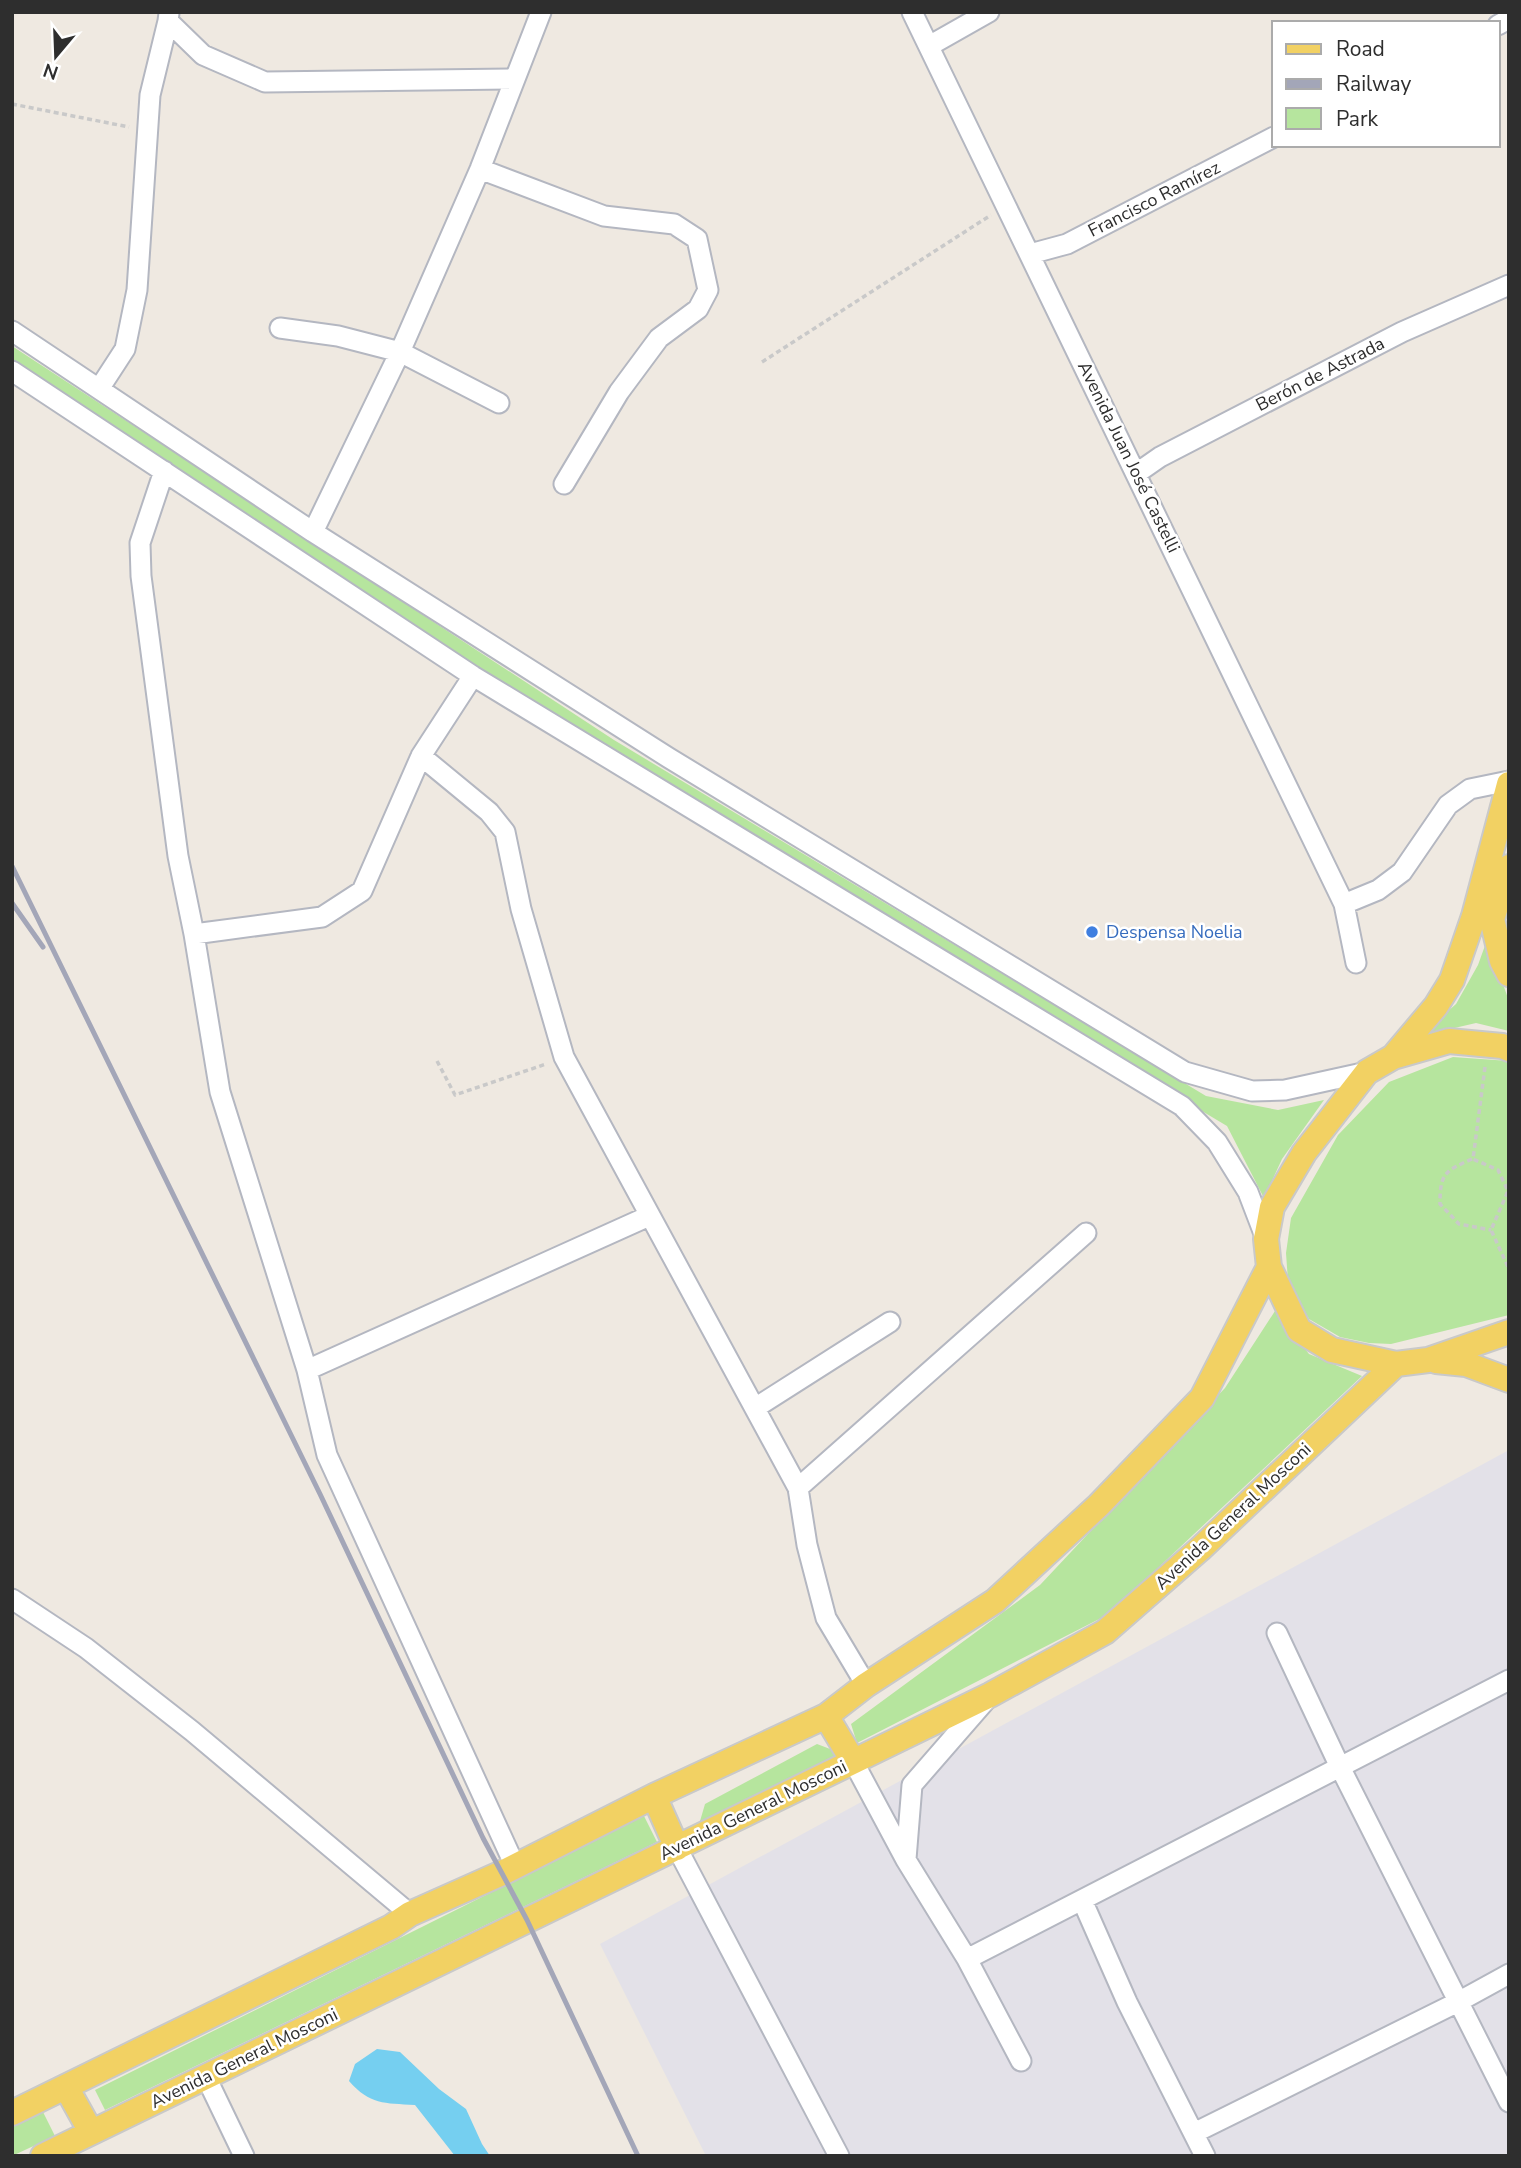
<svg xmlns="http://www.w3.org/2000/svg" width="1521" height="2168" font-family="'Nunito Sans',sans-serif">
<rect width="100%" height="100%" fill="#efe9e1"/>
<path fill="#e3e1e8" d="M1509,1450v706h-803l-106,-212z"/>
<path fill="#b6e59e" d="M12,346l602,394 592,356 72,14 46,-10 -42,59 -18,39 -37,-72 -619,-370 -491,-325 -105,-72z
M1487,940l22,61v30l-33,-8 -56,13 36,-32 22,-39z
M1453,1057l56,4v254l-118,29 -22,-1 -29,-6 -31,-18 -21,-38 -2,-28 5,-35 47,-83 51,-53z
M1275,1311l34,43 53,22 -253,238 -252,129 -6,-19 189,-139 185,-197z
M817,1744l21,8 -1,8 -139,68 7,-24z
M644,1816l13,26 -552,268 -10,-20z
M42,2110l13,26 -43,20v-31z"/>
<path fill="#75cff0" d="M377,2049l23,3 39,37 27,20 16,35 8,12h-35l-40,-51c-31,-2 -45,0 -66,-24l6,-17z"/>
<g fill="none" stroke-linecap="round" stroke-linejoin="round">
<g stroke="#b4b7c1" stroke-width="23">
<path id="minor" d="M912,12l432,892 12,59
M169,13l-1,8 35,34 62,27 249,-3
M1498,25l11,-6
M929,46l60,-34
M480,169l124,47 70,8 23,15 11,51 -10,19 -39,29 -40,54 -55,92
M1030,254l37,-10 207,-107
M280,328l58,8 62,16 99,51
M12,331l301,201 356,226 516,314 67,19 33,-1 82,-18
M12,371l461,305 709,430 35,36 31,50 18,47
M99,389l26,-40 12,-59 13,-195 18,-74
M164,471l-24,72 1,33 37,280 16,78 26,158 87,278 20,85 188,411
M1137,473l23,-16 242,-125 107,-47
M313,532l87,-180 80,-183 61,-157
M421,756l68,56 16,20 16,77 43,148 234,431 9,57 19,73 40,67
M1344,904l34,-14 24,-18 46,-67 22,-16 39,-8
M194,934l128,-17 40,-26 59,-135 52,-80
M307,1370l342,-154
M755,1408l135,-86
M798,1488l288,-255
M12,1599l74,49 106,83 218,183
M1277,1633l63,134 169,335
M853,1761l53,99 61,99 54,102
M677,1848l162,308
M906,1859l6,-74 74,-85
M1082,1900l45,102 78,154
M967,1959l542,-279
M206,2077l38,79
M1194,2133l264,-131 51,-28"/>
</g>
<g stroke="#c9c9c9" stroke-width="28">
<path id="major" d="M1509,867l-17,52 10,42 7,13
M1509,1049l-7,-3 -53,-5 -56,16 -26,15 -63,81 -32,54 -6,32 3,28 30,63 33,20 64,14 32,-4 81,-28
M1393,1057l43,-51 16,-26 22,-64 35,-132
M1436,1361l30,3 43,16
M826,1716l27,45
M654,1796l23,52
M66,2087l25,45
M12,2113l379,-186 19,-13 92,-41 152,-77 172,-80 40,-31 129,-84 104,-96 103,-107 67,-131
M43,2156l947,-461 115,-63 95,-83 196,-185"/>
</g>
<path stroke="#c9c9c9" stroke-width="3.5" stroke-dasharray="5 3.5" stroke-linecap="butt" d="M12,104l117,23
M762,362l229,-147
M437,1061l18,34 91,-31
M1485,1067l-12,92 25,11 10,21 -17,39 18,39
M1472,1159c-27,12 -32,14 -32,45l19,20 32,6"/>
<use href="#minor" stroke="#fff" stroke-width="19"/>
<use href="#major" stroke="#f2d163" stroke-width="24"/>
<path stroke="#a3a6b8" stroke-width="5" d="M12,866l308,628 163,344 44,82 111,236
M12,903l31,44"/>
</g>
<circle fill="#3f7fe0" stroke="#fff" stroke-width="2.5" cx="1092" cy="932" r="7"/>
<g text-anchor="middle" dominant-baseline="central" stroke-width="5" stroke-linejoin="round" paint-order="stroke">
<g font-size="18" fill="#2e2e2e" stroke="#fff">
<text transform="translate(1154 199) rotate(-27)">Francisco Ramírez</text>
<text transform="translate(1320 374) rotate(-27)">Berón de Astrada</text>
<text transform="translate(1129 457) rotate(64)">Avenida Juan José Castelli</text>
<text transform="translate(1233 1516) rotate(-43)">Avenida General Mosconi</text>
<text transform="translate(753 1810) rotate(-26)">Avenida General Mosconi</text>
<text transform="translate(244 2058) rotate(-26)">Avenida General Mosconi</text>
</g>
<g font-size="18" fill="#366cbe" stroke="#fff" text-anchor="start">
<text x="1106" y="932">Despensa Noelia</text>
</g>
</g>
<rect width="1521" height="2168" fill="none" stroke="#2e2e2e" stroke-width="28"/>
<rect x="1272" y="21" width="228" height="126" fill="#ffffff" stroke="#ababab" stroke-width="2"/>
<rect x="1286" y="44" width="35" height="10" fill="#f2d163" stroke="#ababab" stroke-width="2"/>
<text x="1336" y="56" font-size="21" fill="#2e2e2e">Road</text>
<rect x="1286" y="79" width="35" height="10" fill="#a3a6b8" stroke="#ababab" stroke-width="2"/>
<text x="1336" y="91" font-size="21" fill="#2e2e2e">Railway</text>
<rect x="1286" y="108" width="35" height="21" fill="#b6e59e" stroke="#ababab" stroke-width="2"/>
<text x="1336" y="126" font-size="21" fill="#2e2e2e">Park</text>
<g transform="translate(56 56) rotate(199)" stroke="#ffffff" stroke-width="5" paint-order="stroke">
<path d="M0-5L12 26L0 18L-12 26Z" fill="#2e2e2e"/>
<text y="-10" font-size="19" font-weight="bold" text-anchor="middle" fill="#2e2e2e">N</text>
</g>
</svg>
